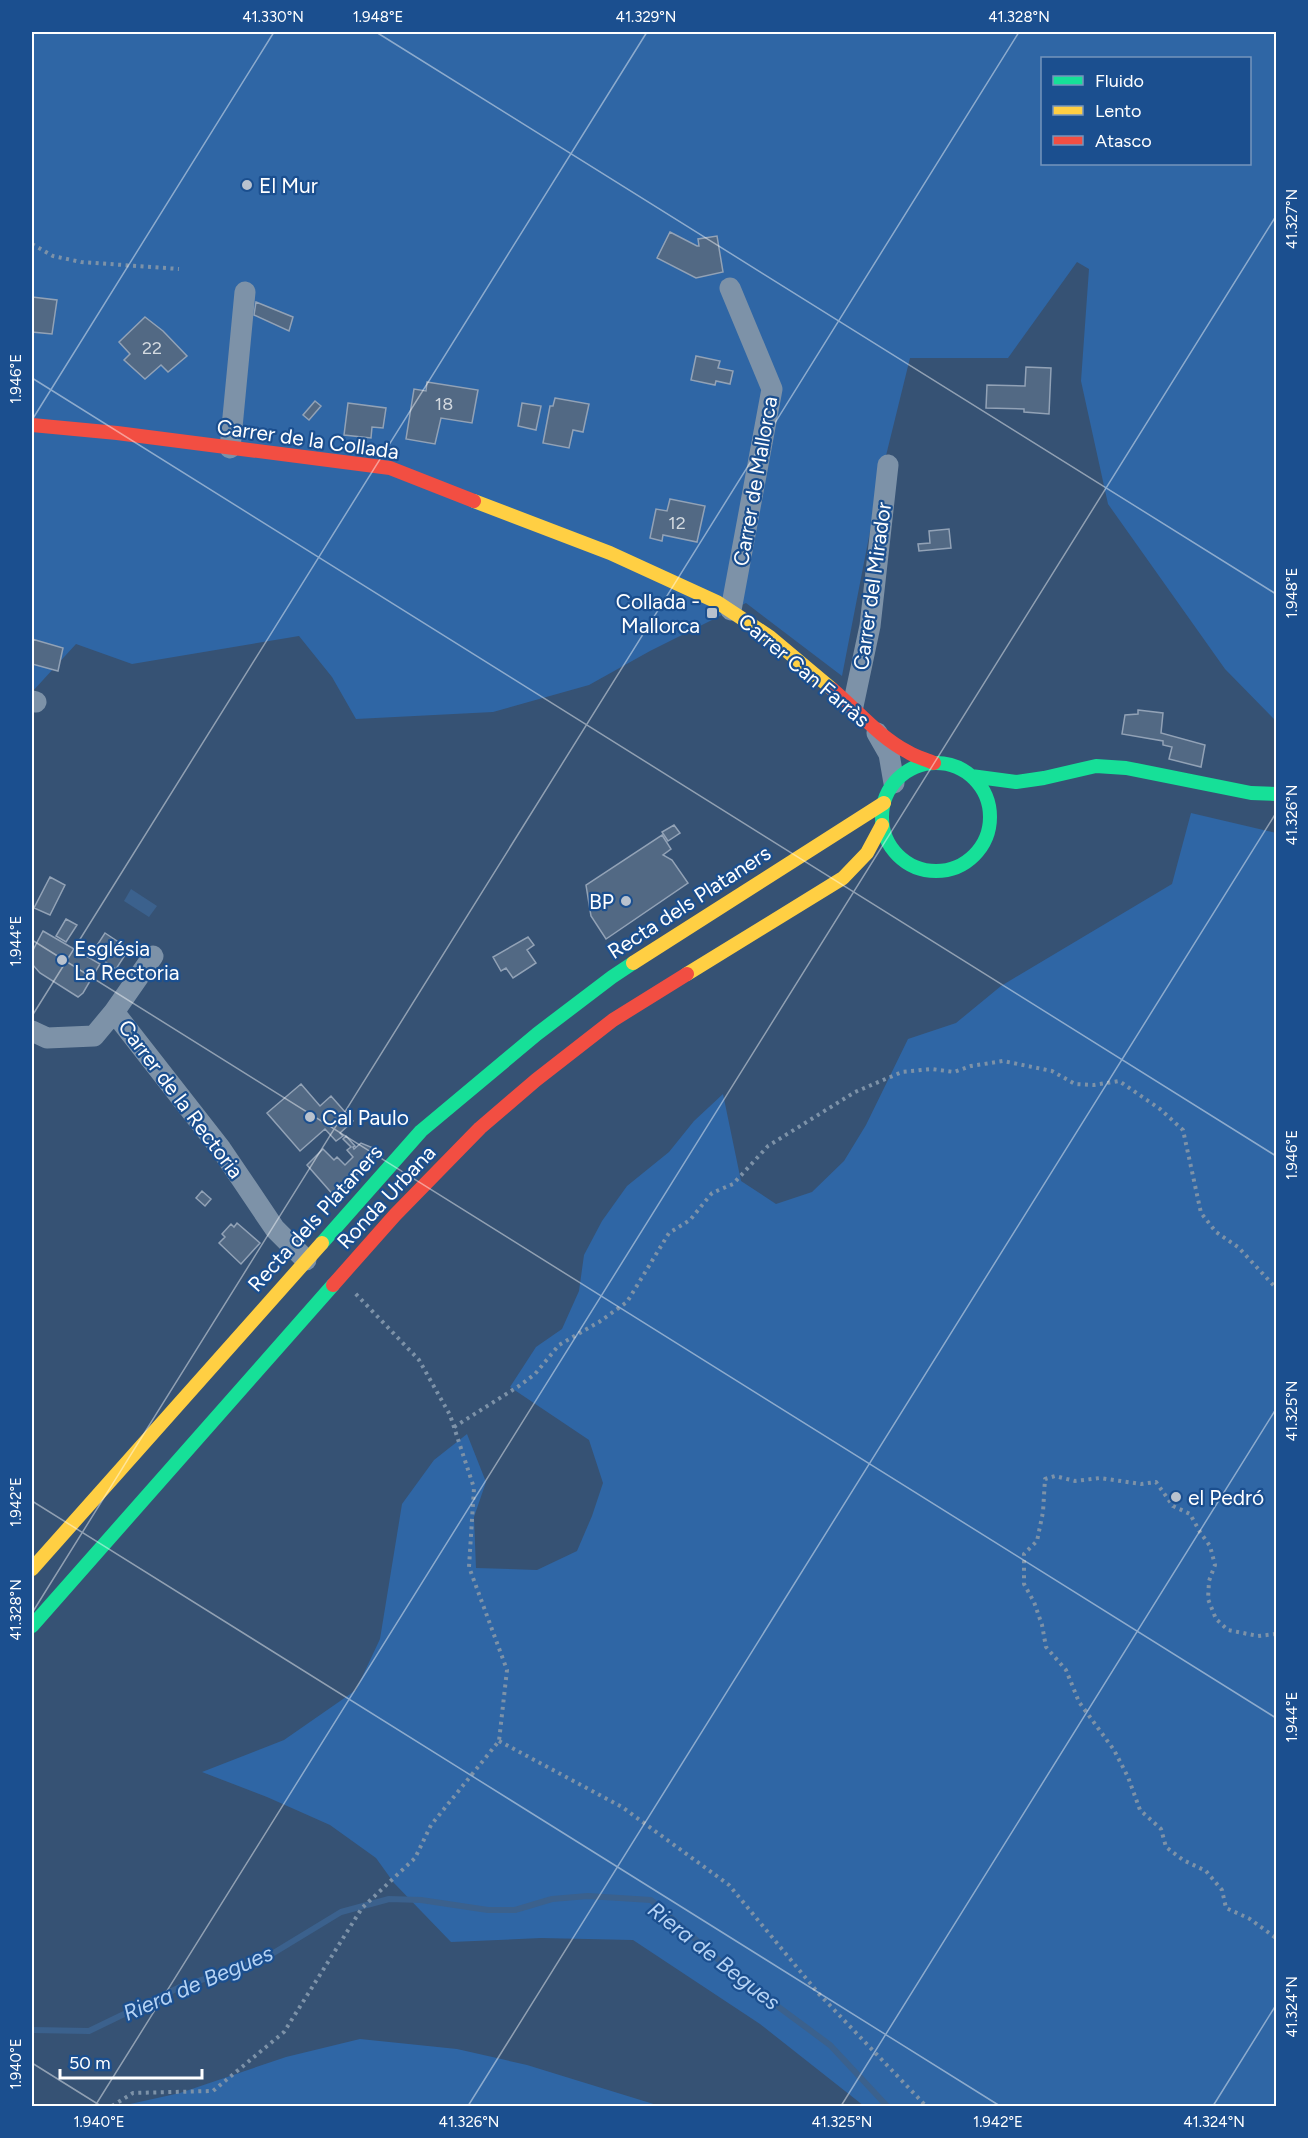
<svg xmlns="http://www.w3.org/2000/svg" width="1308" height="2138" font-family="Figtree,sans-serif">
<rect width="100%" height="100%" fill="#365274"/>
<path fill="#2f66a5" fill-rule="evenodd" d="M32,32h1244v689l-51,-52 -117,-165 -27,-123 8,-112 -12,-7 -69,96h-98l-30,122 -38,196 -96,-73 -96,48 -61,34 -96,27 -137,7 -24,-42 -33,-41 -167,28 -56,-20 -44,48zM1042,58h208v106h-208z
M1191,813l85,20v1273h-412l-104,-82 -127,-84 -92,-2 -90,4 -57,-59 -18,-25 -46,-33 -63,-28 -65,-25 82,-32 72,-50 24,-51 22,-135 32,-44 33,-26 19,48 -12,35 2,51 61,2 40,-19 15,-35 11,-33 -14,-43 -79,-53 26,-40 26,-18 17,-38 5,-36 18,-34 25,-35 42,-34 25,-31 29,-27 18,87 35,23 36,-12 32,-31 22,-36 42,-86 48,-16 45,-37 171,-102z
M360,2039l97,10 70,16 133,41h-539l59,-13 106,-36z"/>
<path fill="#3b618d" d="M131,889l26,17 -8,11 -25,-16z"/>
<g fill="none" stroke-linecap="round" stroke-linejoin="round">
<path stroke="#3b618d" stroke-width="6" d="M32,2030l57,1 91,-44 82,-27 79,-48 48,-13 32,1 67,10h27l37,-11 36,-3 63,4 87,77 92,68 57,61"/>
</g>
<path fill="#526984" stroke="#92a2b6" stroke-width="1.5" d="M670,232l27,14h2l-1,-7 19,-3 6,36 -27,6 -39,-20z
M32,297l25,3 -5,34 -20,-2z
M256,302l37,15 -4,14 -35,-16z
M145,317l18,14 24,25 -19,16 -7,-7 -16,14 -21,-19 6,-6 -11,-12z
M696,356l24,5 -2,7 15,3 -3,13 -14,-3 -1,4 -24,-5z
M1026,367l25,1 -2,46 -25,-2v-3l-38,-1 1,-23 38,1z
M427,382l51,8 -6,33 -31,-5 -6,26 -29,-5 8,-50 12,2z
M555,398l34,6 -6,28 -10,-2 -4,18 -26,-5 7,-37h3z
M315,401l6,5 -12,14 -6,-5z
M348,403l38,5 -3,20 -11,-1 -1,11 -27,-3z
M522,403l19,3 -5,24 -18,-4z
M670,499l35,7 -8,36 -34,-7 -1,6 -12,-3 6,-29 11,2z
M949,529l2,19 -32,3 -1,-7 12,-1 -1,-12z
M32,639l31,9 -5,23 -26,-7z
M1138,710l25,3 -2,20 44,12 -4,22 -32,-8 3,-12 -9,-2v-4l-41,-7 3,-19 13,-1z
M674,825l6,8 -12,8 -6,-9z
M662,835l9,14 -8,6 9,5 16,23 -82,56 -15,-23 -5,-31z
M50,877l15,8 -15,30 -16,-7z
M66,919l11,6 -11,17 -10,-6z
M43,931l57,33 -17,29 -5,4 -38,-24 -8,-9v-12z
M105,933l24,16 -13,20 -24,-16z
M528,937l6,8 -7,5 9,13 -23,15 -7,-10 -5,3 -8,-14z
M301,1084l19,22 11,-10 22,25 -13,12 3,3 -7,5 -11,-12 -25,22 -33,-38z
M346,1136l9,10 -2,1 1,2 7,-6 17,7 -42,48 -29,-33 16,-16 11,11 3,-3 8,8 8,-8 -6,-7 4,-3 -8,-8z
M202,1191l9,8 -6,7 -9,-8z
M237,1223l23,20 -19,21 -22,-21 6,-6 -3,-3 9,-10 3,3z"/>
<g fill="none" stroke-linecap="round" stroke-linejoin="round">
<path stroke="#7d92a8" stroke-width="4" stroke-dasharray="3 4.5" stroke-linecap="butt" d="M32,244l21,12 28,6 98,7
M454,1427l65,-41 16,-12 24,-29 40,-23 28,-20 42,-69 21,-13 22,-27 21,-9 35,-38 87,-54 47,-20 30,-3 22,3 17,-6 32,-5 49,10 23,13 19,1 25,-4 41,28 23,21 18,83 15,19 22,15 38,41
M1276,1634l-18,2 -30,-6 -12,-11 -8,-20 1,-18 6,-16 -5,-19 -10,-14 -10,-18 -17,-8 -17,-24 -15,2 -41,-6 -25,3 -20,-5 -10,3 -2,33 -6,29 -13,13v30l10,18 8,23 4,22 20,23 13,32 35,48 14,27 12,33 21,19 5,18 17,13 23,11 16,19 4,18 24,11 26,19
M499,1741l123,66 107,78 90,109 107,112
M112,2106l21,-13 80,-2 71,-59 78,-124 53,-50 16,-33 68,-84 8,-71 -38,-103 5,-79 -24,-73 -31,-55 -64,-67"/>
<path stroke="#7d92a8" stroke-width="21" d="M730,288l42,101 -41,221
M230,448l15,-156
M32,701l4,1
M853,706l17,-80 18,-161
M877,733l12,21 5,29
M114,1012l39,-56
M32,1031l15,7 47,-2 20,-24 107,137 54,80 31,31"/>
<path stroke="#16e098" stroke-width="14" d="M882 817a54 54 0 1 1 108 0a54 54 0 1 1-108 0Z
M971,776l45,6 28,-4 52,-12 30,2 125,25 25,1
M322,1243l99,-112 116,-97 75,-57 21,-14
M32,1626l301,-341"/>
<path stroke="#ffcf43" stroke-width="14" d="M474,501l136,52 107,49 53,35 62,52
M633,963l251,-160
M687,974l156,-96 24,-25 15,-28
M32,1569l290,-326"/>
<path stroke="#f24e42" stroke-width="14" d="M32,425l85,8 273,35 84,33
M832,689c25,21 47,48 76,63 8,5 17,7 26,11
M333,1285l62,-70 85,-87 56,-48 77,-60 74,-46"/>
</g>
<path fill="none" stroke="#fff" stroke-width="1.5" stroke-opacity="0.45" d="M376,32l900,562M1275,32l1,1M32,378l1244,778M32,420l242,-388M32,940l1244,778M32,1016l615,-984M32,1501l968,605M32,1613l987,-1581M32,2063l69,43M95,2106l1181,-1890M468,2106l808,-1293M841,2106l435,-697M1213,2106l63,-101"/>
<g fill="#b9c2ce" stroke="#1b4f8f" stroke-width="2">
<circle cx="247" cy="185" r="6"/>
<rect x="706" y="607" width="12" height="12" rx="3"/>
<circle cx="626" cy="901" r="6"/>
<circle cx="62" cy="960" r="6"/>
<circle cx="310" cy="1117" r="6"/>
<circle cx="1176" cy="1497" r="6"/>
</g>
<g text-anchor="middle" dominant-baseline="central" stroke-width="4.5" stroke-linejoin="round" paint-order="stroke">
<g font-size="18" fill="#d4dae0">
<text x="152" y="348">22</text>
<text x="444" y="404">18</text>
<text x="677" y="523">12</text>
</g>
<g font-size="21" fill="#fff" stroke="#1b4f8f" text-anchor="start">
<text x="259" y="185">El Mur</text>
<text x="700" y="601" text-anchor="end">Collada -<tspan x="700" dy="24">Mallorca</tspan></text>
<text x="614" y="901" text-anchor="end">BP</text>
<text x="74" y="948">Església<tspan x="74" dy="24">La Rectoria</tspan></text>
<text x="322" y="1117">Cal Paulo</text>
<text x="1188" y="1497">el Pedró</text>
</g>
<g font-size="21" fill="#fff" stroke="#1b4f8f">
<text transform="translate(308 439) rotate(8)">Carrer de la Collada</text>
<text transform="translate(755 481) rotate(-80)">Carrer de Mallorca</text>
<text transform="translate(872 586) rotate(-82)">Carrer del Mirador</text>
<text transform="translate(804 670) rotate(40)">Carrer Can Farràs</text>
<text transform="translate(689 902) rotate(-33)">Recta dels Plataners</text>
<text transform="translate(181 1099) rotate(53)">Carrer de la Rectoria</text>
<text transform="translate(386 1197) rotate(-47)">Ronda Urbana</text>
<text transform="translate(315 1218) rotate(-48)">Recta dels Plataners</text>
</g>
<g font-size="22" font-style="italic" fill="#b5d3f5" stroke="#1b4f8f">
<text transform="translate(714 1956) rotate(38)">Riera de Begues</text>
<text transform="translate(198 1983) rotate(-23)">Riera de Begues</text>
</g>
</g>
<rect width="1308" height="2138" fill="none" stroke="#1b4f8f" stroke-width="66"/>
<rect x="1041" y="57" width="210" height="108" fill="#1b4f8f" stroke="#7695bc" stroke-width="1.5"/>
<rect x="1053" y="76" width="30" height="9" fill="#16e098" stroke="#7695bc" stroke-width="1.5"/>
<text x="1095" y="87" font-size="18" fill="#ffffff">Fluido</text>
<rect x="1053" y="106" width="30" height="9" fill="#ffcf43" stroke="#7695bc" stroke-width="1.5"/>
<text x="1095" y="117" font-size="18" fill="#ffffff">Lento</text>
<rect x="1053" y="136" width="30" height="9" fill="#f24e42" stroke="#7695bc" stroke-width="1.5"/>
<text x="1095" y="147" font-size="18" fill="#ffffff">Atasco</text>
<path d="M60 2069v9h142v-9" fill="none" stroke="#ffffff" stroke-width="3"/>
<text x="69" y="2069" font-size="18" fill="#ffffff" stroke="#1b4f8f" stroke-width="4.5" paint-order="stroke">50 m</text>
<rect x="33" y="33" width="1242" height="2072" fill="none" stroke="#fff" stroke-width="2"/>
<g font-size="15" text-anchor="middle" fill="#fff">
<text x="273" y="22">41.330°N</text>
<text x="378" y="22">1.948°E</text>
<text x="646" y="22">41.329°N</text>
<text x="1019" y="22">41.328°N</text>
<text transform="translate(1292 219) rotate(-90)" y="5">41.327°N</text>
<text transform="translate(16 379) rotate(-90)" y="5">1.946°E</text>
<text transform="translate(1292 593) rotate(-90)" y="5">1.948°E</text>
<text transform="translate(1292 815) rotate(-90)" y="5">41.326°N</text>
<text transform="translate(16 941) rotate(-90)" y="5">1.944°E</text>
<text transform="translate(1292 1155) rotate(-90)" y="5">1.946°E</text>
<text transform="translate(1292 1411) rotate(-90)" y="5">41.325°N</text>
<text transform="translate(16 1502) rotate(-90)" y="5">1.942°E</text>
<text transform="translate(16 1610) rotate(-90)" y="5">41.328°N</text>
<text transform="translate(1292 1717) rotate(-90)" y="5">1.944°E</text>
<text transform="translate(1292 2007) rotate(-90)" y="5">41.324°N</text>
<text transform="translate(16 2064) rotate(-90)" y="5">1.940°E</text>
<text x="99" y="2127">1.940°E</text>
<text x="469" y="2127">41.326°N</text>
<text x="842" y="2127">41.325°N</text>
<text x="998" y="2127">1.942°E</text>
<text x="1214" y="2127">41.324°N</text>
</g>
</svg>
